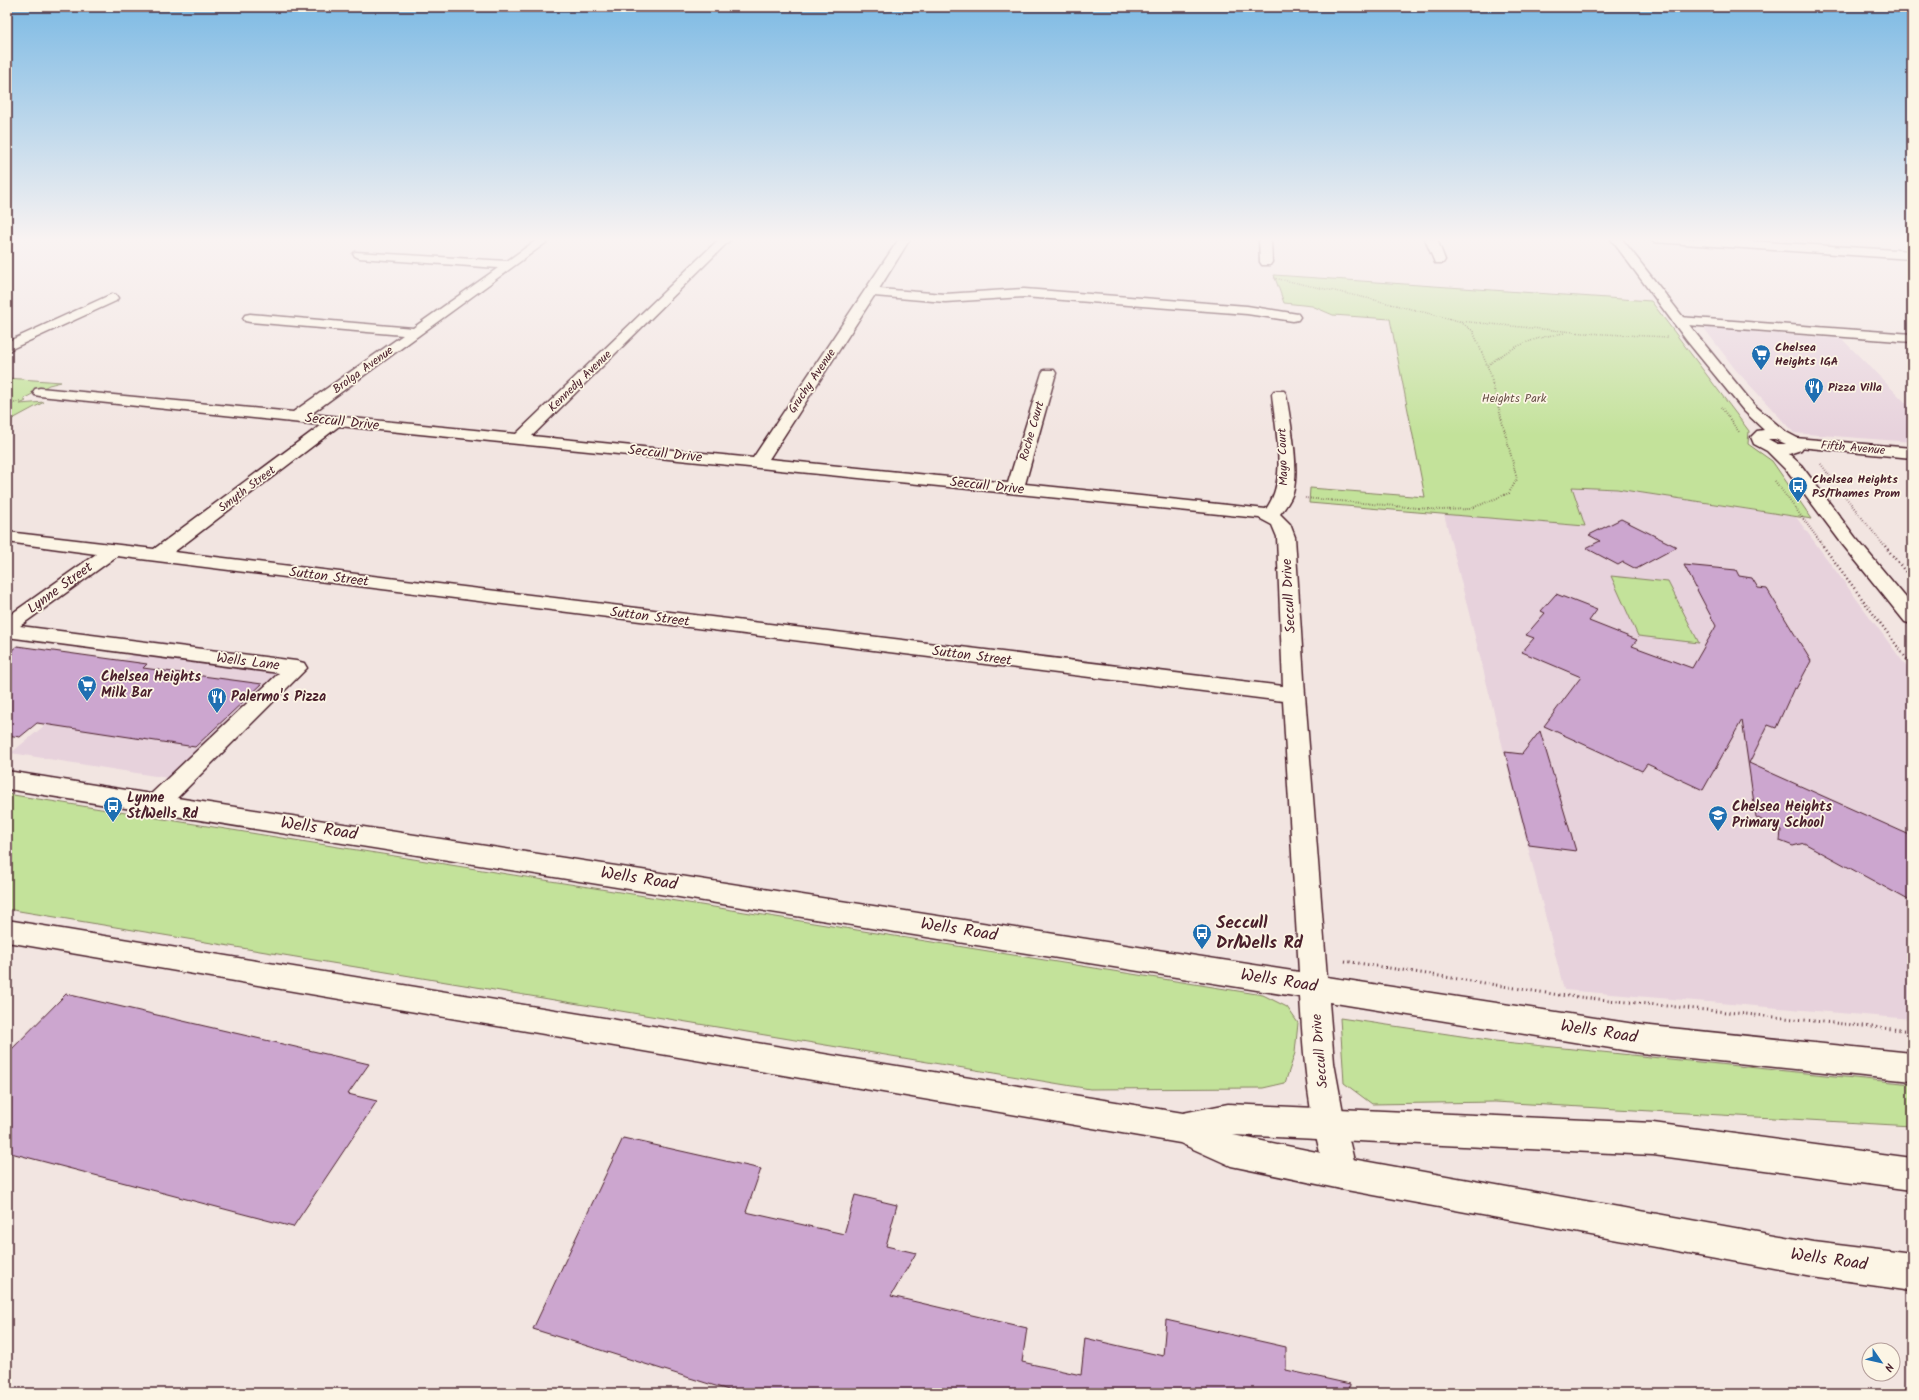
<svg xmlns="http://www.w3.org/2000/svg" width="1919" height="1400" font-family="Kalam,sans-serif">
<rect width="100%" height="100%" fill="#f2e5e1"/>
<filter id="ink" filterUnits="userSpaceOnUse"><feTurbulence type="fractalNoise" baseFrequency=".025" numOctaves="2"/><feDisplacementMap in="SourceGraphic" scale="8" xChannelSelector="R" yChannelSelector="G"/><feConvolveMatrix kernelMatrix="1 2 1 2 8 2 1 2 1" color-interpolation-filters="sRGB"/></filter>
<g filter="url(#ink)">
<path fill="#e7d2dc" d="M1704,328l138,11 70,70v33l-118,-9 -59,-64z
M1571,487l46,2 179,28 116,157v345l-348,-29 -120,-476 141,11z
M149,640l158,22 -133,117 -163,-26z"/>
<path fill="#c3e29a" stroke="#868062" d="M1274,275l377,26 98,130 -1,13 24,17 40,58 -195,-30 -45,-2 13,39 -276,-23 1,-15 115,9 -35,-178 -57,-4 -21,-9 -28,-3z
M7,378l54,4 -12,3 -26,14 3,2 -6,3 24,-2 -37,20z
M1611,576l57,6 31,61 -61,-7z
M7,794l1256,201 24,12 11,16 -3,30 -10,30 -22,5 -173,1 -1083,-180z
M1340,1018l155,23 417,43v42l-417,-24 -123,2 -28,-21z"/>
<path fill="#cca6cf" stroke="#4a1f2b" d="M1621,519l56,28 -41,22 -13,-7 -5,3 -32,-17 14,-7 -11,-6z
M1684,565l52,5 3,6 13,2 6,10 9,1 44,72 -15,28 -2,-1 -18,40 -8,-3 -19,38 163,73v66l-108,-59 -11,3 -13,-5 1,-11 -25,-13 -14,-97 -39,70 -56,-26 -5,7 -98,-45 37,-49 -59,-25 12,-14 -8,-3 19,-22 -4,-2 15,-17 41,16 -8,11 48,19 -5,6 60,22 24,-42z
M17,646l130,18 -4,4 119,16 -67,63 -158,-24 -17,14 -13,-2v-81z
M1540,731l36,120 -47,-6 -24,-93 17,2z
M66,994l303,70 -21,30 29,7 -84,126 -286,-75v-98z
M623,1138l138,31 -15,43 98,22 11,-39 42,10 -11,41 30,7 -25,43 136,32 -5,34 59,13 4,-37 78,18 3,-36 120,27v23l64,14 -1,9h-611l-205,-64z"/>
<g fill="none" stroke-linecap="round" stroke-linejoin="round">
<g stroke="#4a1f2b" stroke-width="3">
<path id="minor" d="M538,239h13l-240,175 205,20 203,-195h12l-199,197 221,22 146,-219h11l-31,50 66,5 79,-5 223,17 51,8 2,3 -2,3 -5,1 -46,-7 -223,-17 -79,5 -71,-6 -105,163 239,24 34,-110 2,-3h10l2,3 -31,111 241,25c22,-29 9,-81 6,-115l2,-3h10l2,3c4,26 14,74 7,99 -3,8 -8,15 -13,21l10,10 5,13 10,158 22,282 314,48 271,28v28l-271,-28 -312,-51 5,61 11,60 12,50 -4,12 -12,4 -12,-4c-6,-15 -8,-30 -12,-45 -11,-47 -14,-94 -17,-143l-1293,-208v-18l144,23 128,-121 -272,-36v-20l89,-63 -89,-12v-10l147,17 167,-124 -281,-29 -5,-1 -2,-3 2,-3 5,-1 253,24 110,-77 -153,-13 -5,-1 -2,-3 2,-3 5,-1 163,14 85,-60 -139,-10 -4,-2 -2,-2 2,-2 152,9zM339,426l920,92 13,7 5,12 6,149 -1109,-134zM117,556l1166,145 16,271 -1122,-174 130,-130 -3,-5 -8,-2 -276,-35z
M1259,239h12l1,23 -2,3h-8l-2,-3z
M1425,239h12l8,21 -2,3h-8z
M1649,239h67l196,12v8l-258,-17z
M112,294l4,1 2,3 -2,3 -109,50v-9z
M1679,317l233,17v8l-238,-18 -2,-3 2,-3z
M1795,438l117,10v10l-123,-12 -2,-3 2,-3z"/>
</g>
<g stroke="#4a1f2b" stroke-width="3">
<path id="major" d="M1611,239h11l75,96 57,70 32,27 15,8 2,7 -2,3 -12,4 12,11 54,72 57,68v19l-7,-2 -62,-77 -54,-72 -22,-22 -13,-7 -3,-7 6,-6 7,-1 -20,-19 -57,-70zM1768,439h7l11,5h-9z
M7,920l1176,193 45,-9 425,19 259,35v32l-259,-35 -420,-20 108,22 472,85 99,12v36l-99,-14 -472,-87 -110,-23 -51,-23 -1173,-201z"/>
</g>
<path stroke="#4a1f2b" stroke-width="1.5" stroke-dasharray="0.5 2" stroke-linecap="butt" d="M1274,278l97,21 88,22 125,12 83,4
M1459,321l14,10 18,44
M1488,365c24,-19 47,-28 77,-32"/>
<path stroke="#4a1f2b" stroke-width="2" stroke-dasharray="0.5 2" stroke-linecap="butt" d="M7,405l14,-4
M1721,407l18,25
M1821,464l10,14
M1775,481l49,66
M1840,490l45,57
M1305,498l136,12 29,-1 39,-16 8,-14 -27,-105"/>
<path stroke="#4a1f2b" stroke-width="2.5" stroke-dasharray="1 3" stroke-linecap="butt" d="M1823,546l89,120
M1885,546l27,34"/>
<path stroke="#4a1f2b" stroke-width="3" stroke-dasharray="1 3.5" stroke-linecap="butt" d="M1345,961l214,34 353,36"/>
<use href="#minor" fill="#fcf5e5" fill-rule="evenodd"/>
<use href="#major" fill="#fcf5e5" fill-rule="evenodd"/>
</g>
</g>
<linearGradient id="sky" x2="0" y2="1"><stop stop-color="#7dbae4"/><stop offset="0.55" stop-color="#f9f3f2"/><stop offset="1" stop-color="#f9f3f2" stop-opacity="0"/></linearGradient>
<rect width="1919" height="435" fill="url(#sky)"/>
<defs>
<g id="supermarket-pin" transform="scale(1)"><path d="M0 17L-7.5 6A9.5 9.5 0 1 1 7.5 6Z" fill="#1f6fb2" stroke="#fcf5e5"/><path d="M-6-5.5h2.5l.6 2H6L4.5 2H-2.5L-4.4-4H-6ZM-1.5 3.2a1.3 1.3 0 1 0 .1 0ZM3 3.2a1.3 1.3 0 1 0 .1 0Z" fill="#fff"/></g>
<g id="restaurant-pin" transform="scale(1)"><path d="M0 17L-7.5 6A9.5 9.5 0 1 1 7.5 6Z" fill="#1f6fb2" stroke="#fcf5e5"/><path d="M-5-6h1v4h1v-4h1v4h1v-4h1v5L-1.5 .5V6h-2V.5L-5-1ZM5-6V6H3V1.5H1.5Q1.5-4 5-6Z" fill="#fff"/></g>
<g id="bus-pin" transform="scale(1)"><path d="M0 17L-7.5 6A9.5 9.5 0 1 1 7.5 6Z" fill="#1f6fb2" stroke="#fcf5e5"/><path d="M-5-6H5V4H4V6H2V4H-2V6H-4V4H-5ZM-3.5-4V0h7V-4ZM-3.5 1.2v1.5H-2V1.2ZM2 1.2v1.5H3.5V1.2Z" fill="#fff"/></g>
<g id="school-pin" transform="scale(1)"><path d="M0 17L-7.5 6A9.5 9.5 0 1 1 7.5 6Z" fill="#1f6fb2" stroke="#fcf5e5"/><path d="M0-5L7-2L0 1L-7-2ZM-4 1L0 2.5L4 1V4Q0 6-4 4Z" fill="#fff"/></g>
</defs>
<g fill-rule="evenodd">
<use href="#supermarket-pin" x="1761" y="354"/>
<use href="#restaurant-pin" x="1814" y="387"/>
<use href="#bus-pin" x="1798" y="486"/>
<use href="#supermarket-pin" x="87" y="685"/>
<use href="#restaurant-pin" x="217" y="697"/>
<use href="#bus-pin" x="113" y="806"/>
<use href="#school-pin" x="1718" y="815"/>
<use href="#bus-pin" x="1202" y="933"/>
</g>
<g text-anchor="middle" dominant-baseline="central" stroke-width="3.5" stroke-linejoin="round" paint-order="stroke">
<g font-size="12" font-weight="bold" fill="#4a1f2b" stroke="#fcf5e5" text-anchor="start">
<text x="1775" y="347">Chelsea<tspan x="1775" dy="14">Heights IGA</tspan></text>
<text x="1828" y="387">Pizza Villa</text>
<text x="1812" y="479">Chelsea Heights<tspan x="1812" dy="14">PS/Thames Prom</tspan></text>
</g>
<g font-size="12" fill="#4a1f2b" stroke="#fcf5e5">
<text transform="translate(363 370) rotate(-36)">Brolga Avenue</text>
<text transform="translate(580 381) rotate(-44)">Kennedy Avenue</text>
<text transform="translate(812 381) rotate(-56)">Gruchy Avenue</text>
<text transform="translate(1032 431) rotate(-74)">Roche Court</text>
<text transform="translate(1853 448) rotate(5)">Fifth Avenue</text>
<text transform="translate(1283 457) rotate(-92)">Mayo Court</text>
<text transform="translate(247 489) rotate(-37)">Smyth Street</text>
</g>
<g font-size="12" fill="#685047" stroke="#fcf5e5">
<text x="1514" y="398">Heights Park</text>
</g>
<g font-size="14" fill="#4a1f2b" stroke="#fcf5e5">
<text transform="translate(342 422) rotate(6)">Seccull Drive</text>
<text transform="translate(665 454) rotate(6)">Seccull Drive</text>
<text transform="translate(987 486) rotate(6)">Seccull Drive</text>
<text transform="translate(329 577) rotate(7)">Sutton Street</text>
<text transform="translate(60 588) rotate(-36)">Lynne Street</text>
<text transform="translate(1289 596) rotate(-93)">Seccull Drive</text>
<text transform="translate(650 617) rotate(7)">Sutton Street</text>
<text transform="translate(972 656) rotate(7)">Sutton Street</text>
<text transform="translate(248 662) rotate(7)">Wells Lane</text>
<text transform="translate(1320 1051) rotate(-95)">Seccull Drive</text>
</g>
<g font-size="14" font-weight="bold" fill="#4a1f2b" stroke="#fcf5e5" text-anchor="start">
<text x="101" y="677">Chelsea Heights<tspan x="101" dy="16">Milk Bar</tspan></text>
<text x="231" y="697">Palermo's Pizza</text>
<text x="127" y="798">Lynne<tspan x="127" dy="16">St/Wells Rd</tspan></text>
<text x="1732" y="807">Chelsea Heights<tspan x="1732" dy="16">Primary School</tspan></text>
</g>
<g font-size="17" fill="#4a1f2b" stroke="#fcf5e5">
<text transform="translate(319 829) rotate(9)">Wells Road</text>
<text transform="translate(639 879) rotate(9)">Wells Road</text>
<text transform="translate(959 930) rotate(9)">Wells Road</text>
<text transform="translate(1279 981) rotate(9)">Wells Road</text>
<text transform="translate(1599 1032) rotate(9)">Wells Road</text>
<text transform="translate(1829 1260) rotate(8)">Wells Road</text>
</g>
<g font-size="17" font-weight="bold" fill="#4a1f2b" stroke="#fcf5e5" text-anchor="start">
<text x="1216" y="923">Seccull<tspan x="1216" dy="20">Dr/Wells Rd</tspan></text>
</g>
</g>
<rect width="1919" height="1400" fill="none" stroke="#fcf5e5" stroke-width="24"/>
<rect x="12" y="12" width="1895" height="1376" fill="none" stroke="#4a1f2b" stroke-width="1.5" filter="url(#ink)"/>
<g transform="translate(1881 1362) rotate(124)"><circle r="19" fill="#fcf5e5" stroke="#b59f9b"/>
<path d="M0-3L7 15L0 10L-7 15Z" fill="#1f6fb2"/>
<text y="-6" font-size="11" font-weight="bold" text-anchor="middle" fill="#4a1f2b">N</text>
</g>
</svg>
